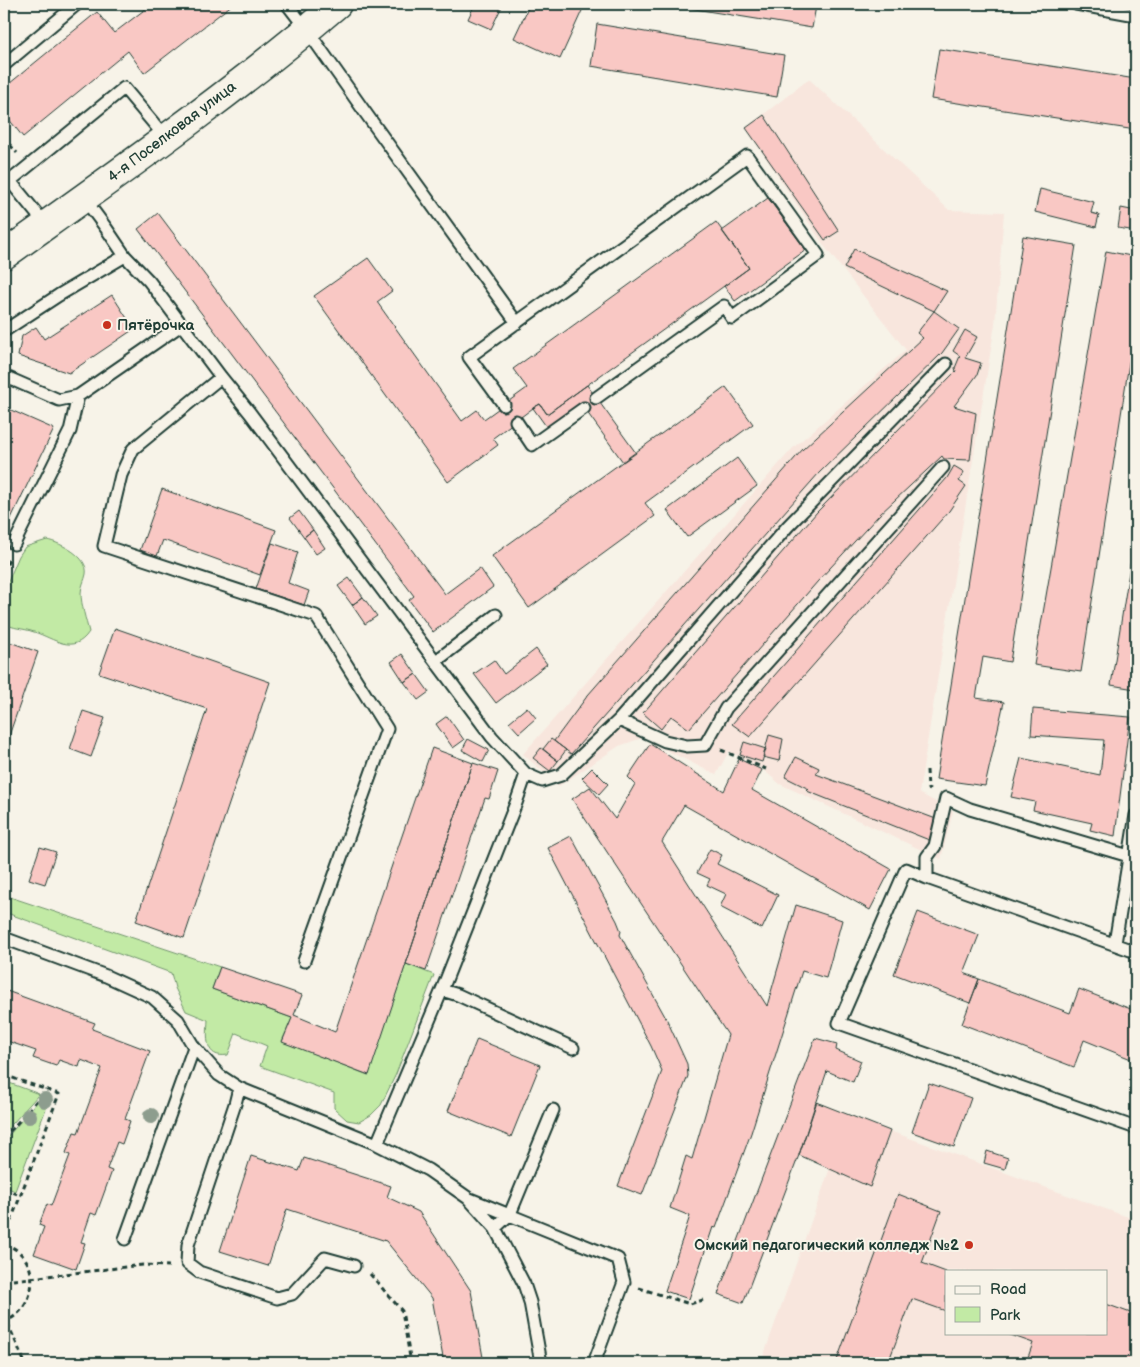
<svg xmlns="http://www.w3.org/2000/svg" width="1140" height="1367" font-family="'Balsamiq Sans',sans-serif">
<rect width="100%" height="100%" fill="#f7f3e8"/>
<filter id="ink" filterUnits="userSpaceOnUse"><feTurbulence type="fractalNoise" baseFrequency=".02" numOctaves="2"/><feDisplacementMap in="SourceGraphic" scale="10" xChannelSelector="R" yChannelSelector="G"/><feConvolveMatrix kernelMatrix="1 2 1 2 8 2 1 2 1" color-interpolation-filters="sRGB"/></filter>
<g filter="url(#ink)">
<path fill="#f8e6dd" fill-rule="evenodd" d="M809,79l140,131 55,2 -9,112 -76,469 34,18 -12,48 -161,-75 -19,-16 -32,-17 -13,24 -74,-37 -23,8 -60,40 -36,-32 270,-306 113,-98 -81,-103 -79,-119z
M890,1131l246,89v143h-375l69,-195 40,18zM946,1271h160v62h-160z"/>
<path fill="#c2eaa5" stroke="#70946c" d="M47,540c14,3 42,17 39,34 -1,6 -5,12 -5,19 0,12 5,27 8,39 -16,24 -35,6 -55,0 -11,-4 -21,-3 -30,-9v-32l15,-35 6,-9z
M4,895l216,72 -8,22 80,29 -10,23 86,34 38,-111 28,11 -38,99 -15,31 -10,10 -12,7 -12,-2 -13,-12v-15l-74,-27 7,-20 -31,-13 -8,22c-24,4 -21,-18 -20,-35l-22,-9 -11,-23 -4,-15 -167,-61z
M4,1081l35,13 -35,39z
M43,1095l7,3 -35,93 -11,-5v-45z"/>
<path fill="#f9c8c4" stroke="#1f3d34" d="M152,4h81l-89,69 -16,-22 -105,86 -19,-24v-25l93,-76 17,21z
M475,4h28l-12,25 -23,-10z
M530,4h55l-25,55 -46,-21z
M670,4h132l14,2 -4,22 -142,-23z
M597,24l187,31 -7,42 -186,-31z
M939,49l197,30v51l-205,-31z
M764,115l75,116 -14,9 -79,-112z
M1040,189l54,13 -3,11 8,2 -3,12 -61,-15z
M768,198l38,52 -71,51 -11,-15 25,-18 -27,-37z
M1121,208l15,3v20l-18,-3z
M158,213l287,381 35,-26 13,19 -60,45 -24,-32 5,-4 -276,-367z
M716,222l33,46 -202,146 -7,-10 -7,4 -40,30 5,7 -50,37 -134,-186 54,-38 24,33 -15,11 85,119 15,-11 7,9 43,-31 -14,-19z
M1023,236l53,9 -66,417 -27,-5 -7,41 28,4 -19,84 -49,-7z
M854,249l93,42 -13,20 -90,-43z
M1106,251l30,6v61l-55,354 -47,-7z
M112,295l22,34 -65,44 -51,-17 4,-20 14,-9 8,12z
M934,311l25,18 -17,24 -123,120 -248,281 -17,-13 34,-46 215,-246 120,-111 -6,-5z
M965,330l12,7 -12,21 16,5 -4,12 -23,31 22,7 -6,47 -26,-1 -2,-3 -63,59 -61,66 -129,148 -18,-13 -10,13 -18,-16 174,-201 139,-141 -1,-3 5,-12 -7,-5z
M587,385l49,68 -13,9 -39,-54 -36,21 -15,-21 7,-4 7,10z
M726,387l27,37 -108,79 10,13 -126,92 -37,-52z
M4,407l50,22 -50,104z
M737,458l20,28 -70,51 -20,-27z
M954,466l10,6 -5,9 7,5 -17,25 -199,226 -18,-13 215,-246z
M162,489l114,41 -16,45 -97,-35 -6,16 -17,-6z
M299,511l14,19 -9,7 -14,-19z
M1136,528v149l-1,12 -24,-4z
M313,530l12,18 -9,6 -12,-17z
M272,543l26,9 -10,31 21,8 -5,14 -48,-16z
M349,578l14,19 -11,8 -14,-19z
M363,597l14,19 -12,8 -13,-19z
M115,628l155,54 -86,256 -48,-17 71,-212 -108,-36z
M4,640l34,12 -34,98z
M536,649l11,15 -51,39 -22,-29 20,-14 10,14z
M402,654l14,20 -12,8 -13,-20z
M416,674l13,18 -11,8 -14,-18z
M527,707l9,11 -17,15 -10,-11z
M1033,709l97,8 -15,119 -25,-6 2,-7 -59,-13 2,-8 -24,-5 10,-39 79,17 4,-35 -73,-5z
M83,711l22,7 -14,39 -21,-8z
M447,716l17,24 -11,8 -17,-24z
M769,735l14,4 -4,22 -16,-4z
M468,739l21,11 -6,12 -21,-12z
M551,739l15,11 -8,11 -15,-12z
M744,742l22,7 -4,13 -22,-7z
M650,744l74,47 15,-32 23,11 -10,20 139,79 -21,41 -186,-105 -22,37 105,164 29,-101 46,15 -16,58 -24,-7 -51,162 -35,95 -3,-1 -24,72 -24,-8 25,-75 -20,-8 16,-52 6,3 36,-124 -156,-236 18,-12 25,32 20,-35 -7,-7z
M432,748l41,15 -104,312 -87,-33 10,-24 -80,-29 8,-22 82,28 -8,20 41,17z
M541,748l17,13 -8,10 -17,-13z
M796,757l23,11 -3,6 120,45 -7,21 -122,-49 2,-2 -24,-12z
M473,763l25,8 -9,28 -4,-1 -59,173 -20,-7z
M592,768l16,16 -9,10 -17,-16z
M571,836l46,85 4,10 -1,4 47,85 20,44 1,12 -46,119 -24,-9 44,-115 -11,-25 -103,-198z
M40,847l16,5 -11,32 -16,-5z
M710,849l12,6 -5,9 61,31 -16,34 -42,-22 6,-13 -19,-9 3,-6 -13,-6z
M918,912l61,23 -15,38 15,6 -9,24 -76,-29z
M979,979l91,34 9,-24 57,22v50l-52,-21 -10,27 -112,-43z
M4,990l91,33 -3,6 58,22 -25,68 5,2 -8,23 -5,-2 -10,27 5,2 -16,44 -5,-2 -10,29 4,1 -9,26 -42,-15 10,-27 -5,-2 8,-21 4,2 19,-51 -4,-2 8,-21 4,1 24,-65 -21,-8 -2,7 -20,-7 -3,6 -23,-8 3,-7 -32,-11z
M815,1038l22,6 -1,6 25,11 -8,21 -26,-11 -28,84 -56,148 -25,-9z
M477,1039l63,26 -29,72 -63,-26z
M929,1083l42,15 -17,49 -42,-15z
M816,1102l74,29 -20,56 -71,-32z
M987,1151l21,7 -3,11 -21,-6z
M251,1156l48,15 5,-13 87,28 -4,11 32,15 52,79 13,72h-40l-12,-65 -46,-57 -99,-32 -19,57 -48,-15z
M898,1194l43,17 -19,52 24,9v39l-34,-12 -24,64h-52z
M1106,1304l30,11v48h-110l7,-20 -28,-10h101z"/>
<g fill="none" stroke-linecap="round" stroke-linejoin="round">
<g stroke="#1f3d34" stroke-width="15">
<path id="lane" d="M287,4l20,26 60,85 150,208
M1076,4l60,11
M4,65l73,-61
M83,197l23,31 19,28 24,25 72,96 29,36 242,324 34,37 16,7 19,-6 58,-55 169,-194 158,-162
M46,225l-36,-44 114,-93 42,50
M4,331l55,-36 66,-39
M4,376l55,24 19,-4 -8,35 -56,113
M221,377l-88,72 -12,26 -17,71 212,70 71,113 -83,232
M78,396l103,-71
M504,405l-35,-48 278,-201 71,99 -86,63 -8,-12 -128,92
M516,421l16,24 52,-37
M436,661l60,-46
M619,720l46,21 22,5 18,-1 21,-37 217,-241
M927,878v-21l8,-11 11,-48 24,11 159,47
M4,938l102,38 46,21 26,23 16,27 25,28 20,13 138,56 51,26 40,28 27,30 29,56 6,18 11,61
M1115,943l21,-128
M1136,952l-209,-74 -21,-9 -67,154 297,105
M442,990l16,5 115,53
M239,1088l-4,16 -47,141 -1,18 12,9 78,26 15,-4 33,-36 29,8
M377,1144l65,-154 74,-187 10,-29
M470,1199l148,60 6,23 -30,81
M495,1228l15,-14 43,-104
M125,1239l69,-192"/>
</g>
<g stroke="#1f3d34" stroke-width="31">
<path id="secondary" d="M4,255c113,-81 228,-161 333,-251"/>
</g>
<path stroke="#1f3d34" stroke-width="3" stroke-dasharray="5 4" stroke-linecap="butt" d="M4,138l13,15
M4,573l5,-14
M721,750l45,19
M927,770l1,19 2,1
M4,1075l55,19 -55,145
M4,1138l42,-48
M4,1189l16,6
M4,1244c38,11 36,64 0,78
M370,1274l32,37 9,52
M4,1281l139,-16 26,1
M639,1288l51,16 13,-4
M4,1315l21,48"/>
<use href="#lane" stroke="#f7f3e8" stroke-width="11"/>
<use href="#secondary" stroke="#f7f3e8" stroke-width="28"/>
</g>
<g fill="#8d9d8e">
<circle cx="45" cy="1100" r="8"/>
<circle cx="29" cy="1116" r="8"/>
<circle cx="151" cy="1116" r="8"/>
</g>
</g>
<g fill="#c8321e" stroke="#f7f3e8" stroke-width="2">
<circle cx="107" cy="325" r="5"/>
<circle cx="969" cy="1245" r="5"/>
</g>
<g text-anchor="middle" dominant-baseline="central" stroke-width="4" stroke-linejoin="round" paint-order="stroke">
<g font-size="15" fill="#1f3d34" stroke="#f7f3e8">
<text transform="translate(172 132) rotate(-37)">4-я Поселковая улица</text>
</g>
<g font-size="15" font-weight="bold" fill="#1f3d34" stroke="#f7f3e8" text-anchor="start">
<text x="117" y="325">Пятёрочка</text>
<text x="959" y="1245" text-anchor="end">Омский педагогический колледж №2</text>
</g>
</g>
<rect width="1140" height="1367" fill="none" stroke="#f7f3e8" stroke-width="20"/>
<rect x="10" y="10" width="1120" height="1347" fill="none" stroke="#1f3d34" stroke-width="2" filter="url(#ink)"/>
<rect x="945" y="1270" width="162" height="65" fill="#f7f3e8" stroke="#a1aaa0"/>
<rect x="955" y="1286" width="25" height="8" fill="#f7f3e8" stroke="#a1aaa0"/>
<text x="990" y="1294" font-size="15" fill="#1f3d34">Road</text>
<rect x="955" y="1307" width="25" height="15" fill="#c2eaa5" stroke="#a1aaa0"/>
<text x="990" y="1320" font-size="15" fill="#1f3d34">Park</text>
</svg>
